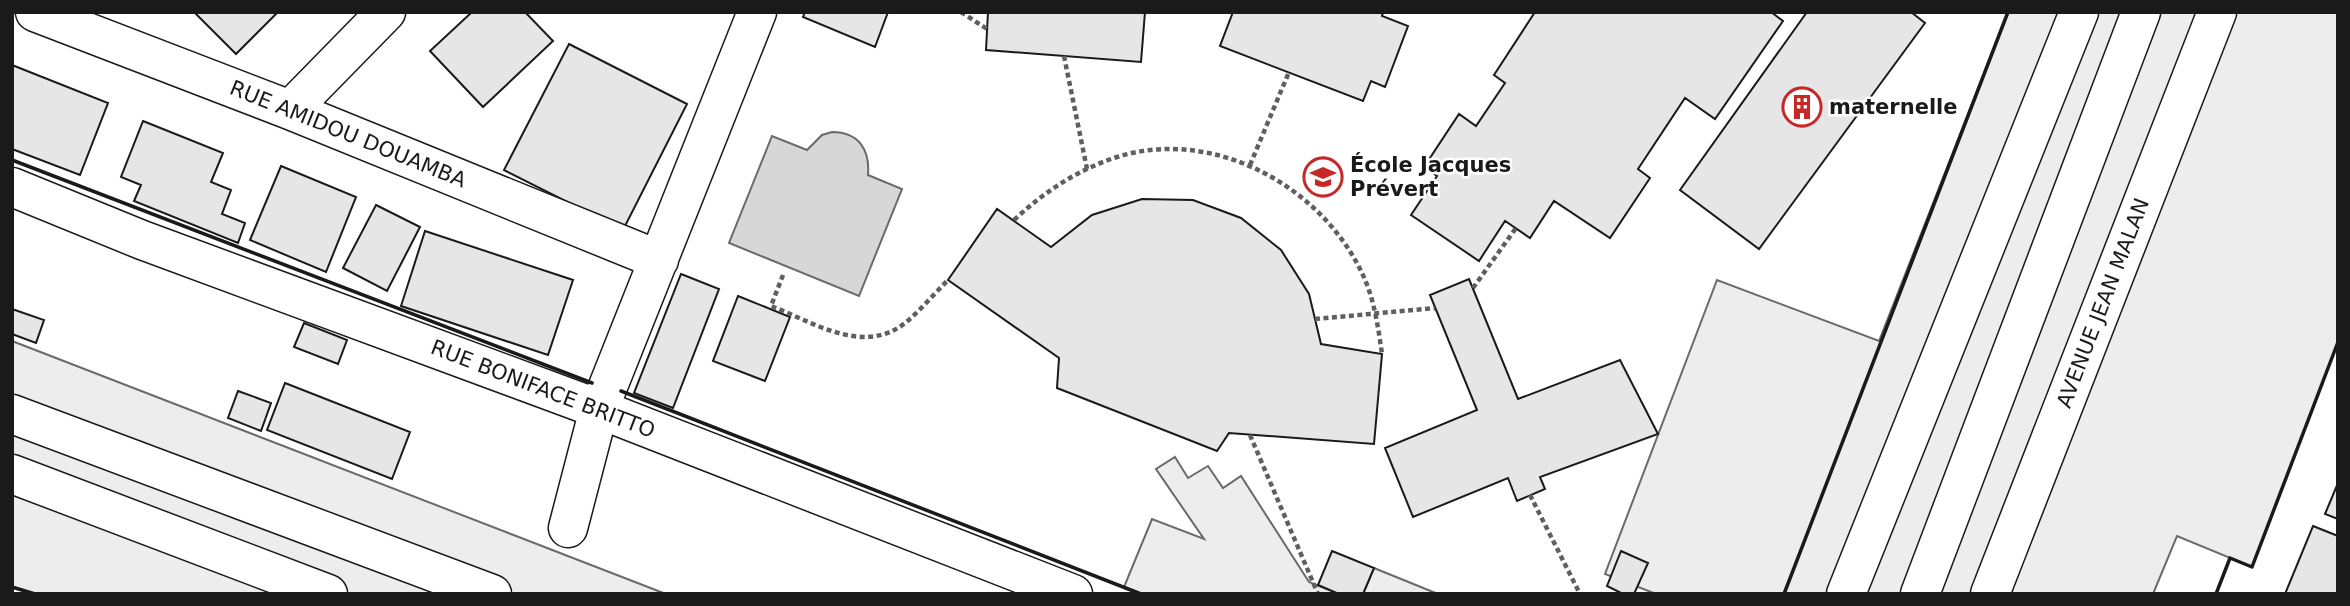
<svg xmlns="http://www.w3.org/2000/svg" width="2350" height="606" font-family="'DejaVu Sans',sans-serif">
<rect width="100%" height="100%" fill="#fff"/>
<path fill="#ededed" stroke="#6a6a6a" stroke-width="2" d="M2008,12h330v330l-86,225 -75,-31 -24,58h-497l-51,-20 112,-294 162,61z
M12,341l654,253h-631l-23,-7z
M1175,457l13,21 20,-12 15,22 18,-12 68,106 30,12h-198l-17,-7 28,-68 52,20 -48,-70z
M1374,568l64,26h-75z"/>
<path fill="#d7d7d7" stroke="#6a6a6a" stroke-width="2" d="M832,132c27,0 38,18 36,43l34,14 -43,107 -130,-53 43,-107 35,14 15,-15z"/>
<path fill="#e6e6e6" stroke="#1a1a1a" stroke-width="2" d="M194,12h84l-42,42z
M472,12h53l28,29 -70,66 -53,-56z
M805,12h83l-13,35 -72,-30z
M988,12h157l-4,50 -155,-12z
M1233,12h150l-1,4 26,10 -23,61 -14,-6 -8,20 -143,-55z
M1535,12h236l12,9 -68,98 -30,-21 -47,71 12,9 -40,60 -56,-37 -24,37 -25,-17 -26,40 -68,-46 26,-39 -13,-9 35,-53 17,12 29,-43 -11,-8z
M1807,12h104l14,11 -166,226 -79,-59z
M569,44l118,60 -64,126 -119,-60z
M12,65l96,38 -28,72 -68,-26z
M143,121l80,32 -12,29 20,8 -9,24 23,9 -7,20 -104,-42 7,-16 -20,-8z
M281,166l75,31 -30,75 -76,-32z
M1142,199l51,1 48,18 40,32 28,44 12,50 61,10 -8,90 -145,-11 -12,18 -160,-63 2,-30 -111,-78 49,-71 54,38 41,-32z
M376,205l44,22 -33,64 -44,-23z
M425,231l148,49 -25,75 -147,-49z
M681,274l38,15 -46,119 -39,-15z
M1469,279l49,120 102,-39 38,74 -118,43 5,12 -28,12 -9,-23 -95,39 -28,-69 92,-38 -47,-115z
M738,296l52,21 -25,64 -52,-20z
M12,309l32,11 -8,23 -24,-9z
M304,323l43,17 -9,24 -44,-17z
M285,383l125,49 -18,47 -125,-49z
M238,391l33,12 -10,28 -33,-13z
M2338,483v36l-13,-5z
M2313,526l25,10v58h-53z
M1332,551l42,17 -11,26h-24l-21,-9z
M1621,551l27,12 -14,31h-11l-16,-8z"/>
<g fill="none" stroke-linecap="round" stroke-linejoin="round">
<g stroke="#1a1a1a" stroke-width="41">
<path id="minor" d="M35,12l255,98 369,150
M290,110l96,-98
M12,187l130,53 457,169 474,185
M568,528l31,-119 158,-397
M1846,594l233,-582"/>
</g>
<g stroke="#1a1a1a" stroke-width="41">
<path id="major" d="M1920,594l221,-582
M1990,594l227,-582"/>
</g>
<g stroke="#1a1a1a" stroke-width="41">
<path id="highway" d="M12,414l480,180
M12,474l316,120"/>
</g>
<path stroke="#5f5f5f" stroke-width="4.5" stroke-dasharray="5 3.5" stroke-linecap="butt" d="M961,12l26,17
M1064,56l23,113
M1250,165l39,-93
M1014,220c30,-28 63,-50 103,-63 96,-30 202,28 244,114 13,26 17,55 21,83
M783,275l-12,31c42,16 92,50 134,17 15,-12 29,-29 43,-43
M1473,288l43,-60
M1315,319l120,-11
M1250,435l68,159
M1530,495l50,99"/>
<use href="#minor" stroke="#fff" stroke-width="38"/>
<use href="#major" stroke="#fff" stroke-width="38"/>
<use href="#highway" stroke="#fff" stroke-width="38"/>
<path stroke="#1a1a1a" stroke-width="3.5" d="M12,160l580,223
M621,391l520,203
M12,587l23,7
M1784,594l224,-582
M2216,594l14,-36 22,9 86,-225"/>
</g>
<defs>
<g id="building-ring" transform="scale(2.0125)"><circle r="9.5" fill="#fff" stroke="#c62828" stroke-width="1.5"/><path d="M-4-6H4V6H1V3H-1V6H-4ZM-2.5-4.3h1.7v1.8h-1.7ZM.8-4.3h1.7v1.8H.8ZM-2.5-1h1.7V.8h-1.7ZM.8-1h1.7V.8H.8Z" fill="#c62828"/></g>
<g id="school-ring" transform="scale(2.0125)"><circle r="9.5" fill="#fff" stroke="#c62828" stroke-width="1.5"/><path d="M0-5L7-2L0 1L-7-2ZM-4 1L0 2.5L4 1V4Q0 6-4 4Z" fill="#c62828"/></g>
</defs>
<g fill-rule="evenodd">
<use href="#building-ring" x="1802" y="107"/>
<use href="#school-ring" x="1323" y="177"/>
</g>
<g text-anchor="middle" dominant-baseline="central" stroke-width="5" stroke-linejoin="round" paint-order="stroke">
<g font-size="21" font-weight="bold" fill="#1a1a1a" stroke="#fff" text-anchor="start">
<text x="1829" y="107">maternelle</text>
<text x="1350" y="165">École Jacques<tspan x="1350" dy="24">Prévert</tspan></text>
</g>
<g font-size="21" fill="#1a1a1a" stroke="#fff">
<text transform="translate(348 134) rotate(22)">RUE AMIDOU DOUAMBA</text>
<text transform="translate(2103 303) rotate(-69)">AVENUE JEAN MALAN</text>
<text transform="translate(543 389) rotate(21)">RUE BONIFACE BRITTO</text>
</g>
</g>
<rect width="2350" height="606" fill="none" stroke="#1a1a1a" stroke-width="28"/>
</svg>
